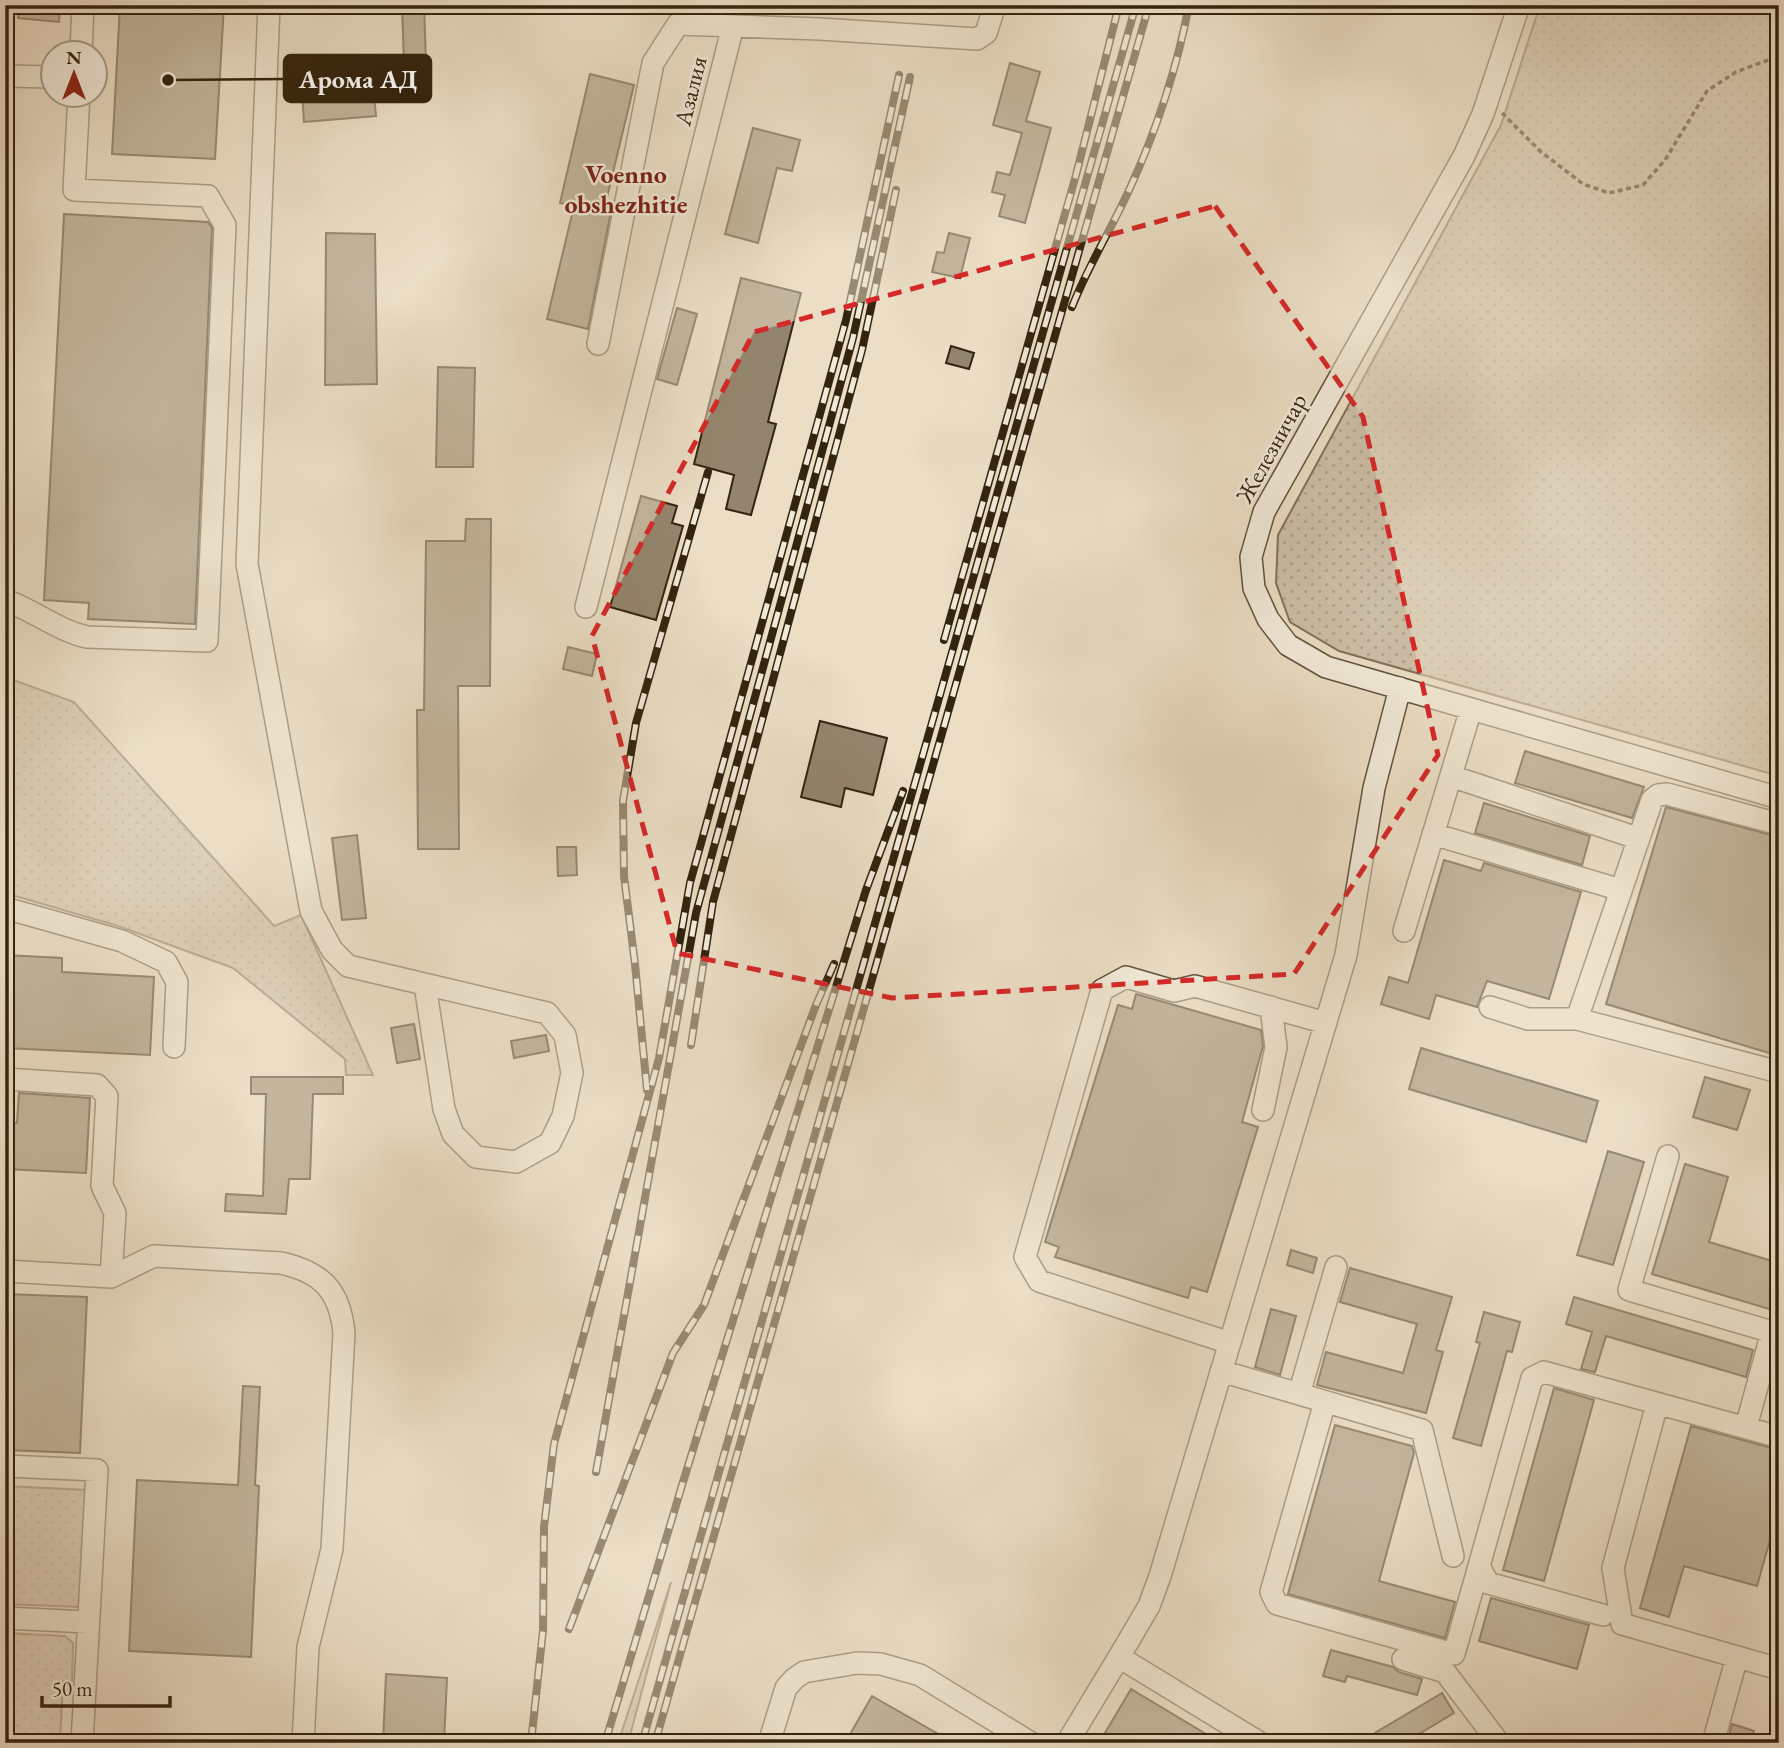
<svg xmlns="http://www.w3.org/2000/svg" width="1784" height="1748" font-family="'EB Garamond',serif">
<defs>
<pattern id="green-dots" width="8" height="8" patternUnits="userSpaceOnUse" patternTransform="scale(1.75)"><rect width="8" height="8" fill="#ccbea6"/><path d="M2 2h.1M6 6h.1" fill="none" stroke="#b0a38e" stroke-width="1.8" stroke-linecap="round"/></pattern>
</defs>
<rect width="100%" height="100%" fill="#ebdec5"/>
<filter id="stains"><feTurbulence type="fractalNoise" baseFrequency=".00286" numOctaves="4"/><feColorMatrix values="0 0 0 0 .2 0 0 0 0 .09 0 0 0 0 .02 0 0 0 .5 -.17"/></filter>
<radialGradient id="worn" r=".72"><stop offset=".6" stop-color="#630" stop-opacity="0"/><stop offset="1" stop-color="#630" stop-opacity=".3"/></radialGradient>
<path fill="url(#green-dots)" stroke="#80715a" stroke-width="2" d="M1540,5h239v771l-440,-125 -49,-29 -14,-39 2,-48 223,-410z
M5,677l69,25 200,224 27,-11 72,160h-27l-1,-16 -112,-91 -115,-42 -113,-33z
M5,1486l81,4 -6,117 -75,-3z
M671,1582l-43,161h-10z
M5,1633l60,3 8,7 -1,38h-9l-3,62h-55z"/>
<path fill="#93856d" stroke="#33240e" stroke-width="2" d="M19,5h41l-1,17 -41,-4z
M120,5h104l-9,154 -103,-5z
M402,5h22l3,87 -22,1z
M1010,63l30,9 -14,49 25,7 -26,95 -26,-7 6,-21 -13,-3 5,-20 13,3 12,-42 -29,-8z
M590,74l44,11 -30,125 7,1 -23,118 -41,-10 27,-113 -14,-3z
M373,85l3,31 -72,6 -2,-31z
M753,128l47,12 -8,31 -15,-3 -19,75 -33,-9z
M64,214l144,8 4,6 -17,396 -107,-5 1,-16 -45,-3z
M326,233l49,1 2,150 -52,1z
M949,233l21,5 -10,40 -28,-6 5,-20 7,1z
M741,278l60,15 -33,129 8,2 -25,91 -25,-6 8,-34 -40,-11z
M677,308l20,6 -20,71 -20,-6z
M951,346l23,7 -5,16 -23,-6z
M438,367l37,1 -2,99h-37z
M641,496l36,10 -5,17 11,3 -27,94 -46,-13z
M466,519h25l-1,167h-32l1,163h-41l-1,-139h7l2,-169h39z
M568,647l29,7 -5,22 -29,-7z
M820,721l67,17 -14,57 -28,-7 -4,19 -40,-10z
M1525,751l119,36 -12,31 -117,-35z
M1484,803l106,33 -8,29 -107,-32z
M1666,807l113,30v219l-173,-52z
M357,835l9,83 -24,2 -10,-82z
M557,847h19l1,28 -19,1z
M1444,860l37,11 3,-8 97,29 -32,107 -62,-18 -10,26 -41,-12 -7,24 -48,-15 8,-27 19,6z
M5,955l57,3v14l92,5 -4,78 -145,-7z
M1136,994l125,36 2,16 -21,76 16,5 -51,165 -16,-5 -3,11 -133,-41 4,-10 -14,-5 73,-237 14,4z
M414,1024l6,35 -23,4 -6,-35z
M546,1035l3,16 -35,7 -3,-17z
M1421,1048l177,53 -12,41 -177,-53z
M251,1077h92v17h-30l-3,85h-21l-3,35 -61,-3 1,-17 37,2 3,-102h-15z
M1705,1077l45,13 -13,40 -44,-13z
M19,1093l71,5 -4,75 -81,-4v-46h12z
M1608,1151l36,11 -31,103 -36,-10z
M1685,1164l43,13 -19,65 70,21v49l-127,-38z
M1291,1250l26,8 -4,15 -26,-8z
M1350,1268l102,29 -16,53 7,2 -17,61 -109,-28 9,-33 77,21 14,-49 -77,-22z
M5,1294l82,3 -7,156 -75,-3z
M1574,1297l179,53 -7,27 -140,-41 -11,36 -14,-3 11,-37 -26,-8z
M1271,1309l25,7 -16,59 -25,-8z
M1484,1312l36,10 -8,30 -5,-1 -26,95 -28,-8 27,-95 -4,-1z
M243,1386l17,1 -5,98 4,1 -8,171 -122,-6 8,-171 101,5z
M1554,1388l40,12 -50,181 -41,-11z
M1335,1425l77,21 2,7 -35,128 76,21 -10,36 -157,-44z
M1691,1426l88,24v58l-22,78 -73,-20 -15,51 -29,-9z
M1491,1598l98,27 -12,44 -98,-28z
M1331,1650l62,17 6,5 23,7 -5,16 -70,-19 -2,6 -22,-6z
M386,1674l61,4 -3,65h-61z
M1131,1689l90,54h-122z
M1442,1693l12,20 -50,30h-46z
M872,1696l82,47h-109z
M1732,1724l22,7 -4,12h-23z"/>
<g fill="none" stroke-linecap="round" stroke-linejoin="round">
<g stroke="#61523c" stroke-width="24">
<path id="minor" d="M269,5l-22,559 64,347 21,39 16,16 199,47 18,22 7,38 -9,43 -13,27 -34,19 -40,-5 -23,-23 -9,-25 -19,-124
M1519,5l-36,109 -19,42 -200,356 -13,45 3,31 14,31 20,26 38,22 453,131
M678,24l142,5 157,10 9,-6 9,-28
M81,52l2,-47
M5,76l47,1
M598,344l55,-281 25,-39
M5,600c28,10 52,30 82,37l120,4 18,-416 -17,-29 -134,-6 5,-96
M586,607l147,-581
M1451,776l186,62
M1433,834l188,56
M5,908l117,33 44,21 11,20 -3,65
M1404,931l67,-222
M1490,1007l38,12h49l202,53
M1577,1019l75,-219 6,-5 9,-1 112,30
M5,1079l92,6 10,11 -5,90 13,27 -4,64
M1263,1110l13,-63 -5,-40
M1668,1156l-39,134 150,44
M5,1271l106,6 43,-21 127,7c41,9 59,28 63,70l-12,216 -24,98 -5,96
M1230,1343l-191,-62 -14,-24 77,-267 24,-13 48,14 21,-5 131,37
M1221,1371l201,59 31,126
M1299,1394l37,-127
M1325,1402l-54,190 6,12 177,50 25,-88
M1657,1404l-44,164 9,56 157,45
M1746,1427l26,-95
M5,1466l92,4 -15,273
M1603,1615l-115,-32 -9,-17 53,-188 12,-6 235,65
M5,1618l83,4
M1119,1657l30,-51 11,-30 186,-621 28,-167 26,-100
M1403,1659l42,13 54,71
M769,1743l17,-55 8,-9 10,-7 53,-9 24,1 39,11 111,68
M1067,1743l52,-86 141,86
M1713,1743l24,-86"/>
</g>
<path stroke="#33240e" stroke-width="3.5" stroke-dasharray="5 3.5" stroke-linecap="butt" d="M1502,113l38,38 43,33 26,9 34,-8 22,-25 42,-69 29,-19 43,-16"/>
<use href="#minor" stroke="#f2ead9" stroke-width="21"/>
<g stroke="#33240e" stroke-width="8">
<path id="rail" d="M1072,307c16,-41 40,-79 58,-119 27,-59 47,-120 59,-183
M944,640l132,-465 43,-170
M691,1045l22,-143 149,-552 34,-160
M647,1090l-12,-126 -11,-88 -1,-75 13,-78 72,-251
M596,1472l100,-559 157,-575 57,-261
M569,1629l104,-276 31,-48 112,-300 18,-41
M531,1743l12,-113 1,-103 10,-83 105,-386 31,-175 156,-563 53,-245
M605,1743l78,-261 183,-592 37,-99
M642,1743l494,-1738
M655,1743l494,-1738"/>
</g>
<use href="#rail" stroke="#f2ead9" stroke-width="5" stroke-dasharray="16" stroke-linecap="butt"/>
</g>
<path d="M0 0H1784V1748H0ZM1215,206l148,211 75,338 -144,219 -402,24 -215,-45 -85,-317 162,-304z" fill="#ebdec5" fill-opacity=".55" fill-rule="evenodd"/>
<path fill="none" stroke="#d62828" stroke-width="5" stroke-dasharray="14 9" stroke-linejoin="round" d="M1215,206l148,211 75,338 -144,219 -402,24 -215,-45 -85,-317 162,-304z"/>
<g text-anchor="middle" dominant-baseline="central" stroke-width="5" stroke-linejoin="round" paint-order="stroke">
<g font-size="24" fill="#33240e" stroke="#f2ead9">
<text transform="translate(690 91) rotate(-76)">Азалия</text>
<text transform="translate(1271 448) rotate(-61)">Железничар</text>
</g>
<g font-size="26" font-weight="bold" fill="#7a1f14" stroke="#f2ead9">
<text x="626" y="174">Voenno<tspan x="626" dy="30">obshezhitie</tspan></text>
</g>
</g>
<path fill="none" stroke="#33240e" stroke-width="2.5" d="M168 80L284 79"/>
<circle fill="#33240e" stroke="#f2ead9" stroke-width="2.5" cx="168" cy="80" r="7"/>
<rect fill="#33240e" stroke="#33240e" stroke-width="2.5" x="284" y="55" width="147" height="47" rx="7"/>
<g font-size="26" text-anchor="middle" font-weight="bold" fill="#fff">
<text x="358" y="88">Арома АД</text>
</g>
<rect width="1784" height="1748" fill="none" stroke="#ebdec5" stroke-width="28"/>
<rect x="7" y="7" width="1770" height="1734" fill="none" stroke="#33240e" stroke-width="3.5"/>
<rect x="14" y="14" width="1756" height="1720" fill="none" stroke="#33240e" stroke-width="2"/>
<g transform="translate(74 74)"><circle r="33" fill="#f2ead9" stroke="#a69b88" stroke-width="2"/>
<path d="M0-5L12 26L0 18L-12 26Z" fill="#8f2418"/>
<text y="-10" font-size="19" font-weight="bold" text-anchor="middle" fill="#33240e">N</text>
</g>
<path d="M42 1696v10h128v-10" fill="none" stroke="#33240e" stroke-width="3.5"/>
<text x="52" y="1696" font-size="21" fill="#33240e" stroke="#f2ead9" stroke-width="5" paint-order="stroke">50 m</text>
<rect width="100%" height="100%" filter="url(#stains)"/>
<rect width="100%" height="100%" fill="url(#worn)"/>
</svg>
